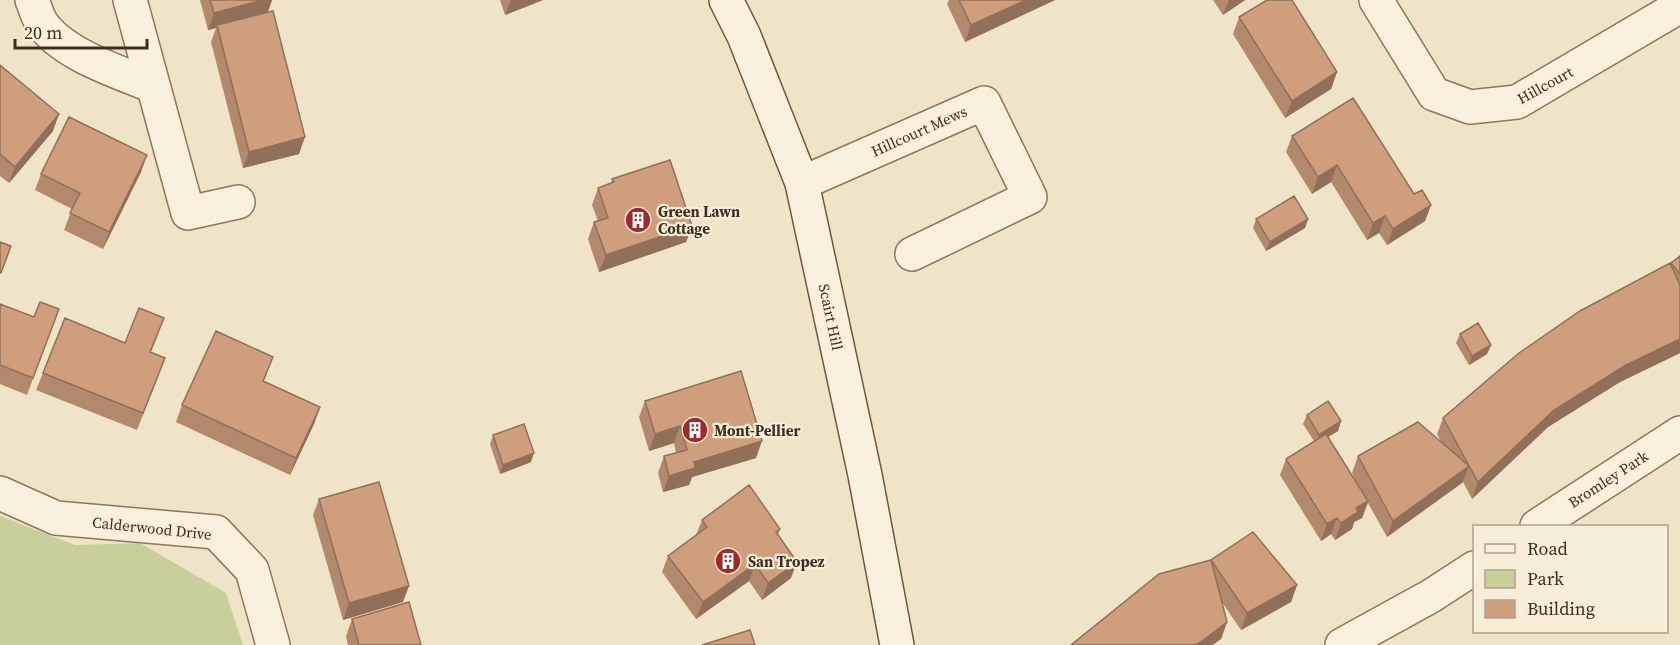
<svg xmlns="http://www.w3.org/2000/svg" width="1680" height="645" font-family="'Source Serif 4',serif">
<rect width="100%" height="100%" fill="#f0e4c8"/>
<path fill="#c9cf9b" d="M0,516l75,29 65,-2 86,50 17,52h-243z"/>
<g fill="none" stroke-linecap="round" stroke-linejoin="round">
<g stroke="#8d765c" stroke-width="36">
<path id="street" d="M32,0c3,7 5,15 9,22 20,32 78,50 112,64
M130,0l58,213 50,-11
M1376,0l58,94 36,13 47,-5 163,-96
M802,183l182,-80 46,94 -118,57
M0,493l56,25 160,14 36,38 21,75
M1537,526l143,-93
M1342,645l89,-49 43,-28"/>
</g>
<g stroke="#6f573f" stroke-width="36">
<path id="secondary" d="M726,0l18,36 58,147 63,292 32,170"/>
</g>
<use href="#street" stroke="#faf1dc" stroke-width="33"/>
<use href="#secondary" stroke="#faf1dc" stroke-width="33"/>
</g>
<path fill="#b2896c" d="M200,0h72l-4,12 31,142 -56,14 -32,-126 5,-14 -8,2z
M500,0h43l-38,15z
M949,0h106l-90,42 -18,-38z
M1213,0h32l-22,15z
M1239,17l98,55 -6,17 -46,29 -52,-84z
M0,65l53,66 -44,52 -9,-7z
M1292,136l122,58 17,11 -6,16 -38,24 -8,-12 -12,7 -36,-58 -19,12 -26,-42z
M141,172l-38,77 -39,-19 8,-21 -37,-19 6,-16z
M612,179l80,47 -6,16 -87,30 -11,-33 6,-17 4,-1 -6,-16 6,-17 13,-4z
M1256,219h52l-3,9 -39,23 -13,-23z
M1680,256v97l-60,29 -72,45 -76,72 -9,-17 -76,55 -19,-34 -6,15 -8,4 -2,7 -17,11 -4,-6 -10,7 -41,-66 6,-16 28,-18 -11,-17 4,-9 34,6 -3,10 -10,6 29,46 -5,-10 6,-17 83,-14 -4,-8 6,-16z
M0,304l34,13 25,-8 -32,86 -27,-11z
M1460,334l31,11 -4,9 -18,11 -13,-22z
M158,335l-7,17 8,23 -22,55 -101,-40 7,-17 82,-30z
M267,374l-3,7 56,26 -6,17 -24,51 -114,-53 6,-17z
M645,401l111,57 -64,19 -3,8 -26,7 -5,-19 6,-17 12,-3 -2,-10 -25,8 -10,-34z
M493,435l38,27 -31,12 -10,-30z
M319,499l84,103 -60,18 -30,-105z
M702,520l78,9 -2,6 13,43 -29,22 -13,-19 -53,38 -34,-47 6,-16 28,-21z
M1211,560l86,25 -6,17 -50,28 -19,-28 5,20 -6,17z
M352,619l69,26h-73l-2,-9z"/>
<path fill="#916f58" d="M263,0h9l-5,14 -50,11 -1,3 -8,2 6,-17z
M511,0h32l-38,15z
M1026,0h29l-90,42 6,-17z
M1229,0h16l-22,15z
M1337,72l-6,17 -46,29 7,-17z
M59,114l-6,17 -44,52 6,-16z
M305,137l-6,17 -56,14 6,-16z
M147,155l-6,17 -38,77 6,-17z
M1337,165l-6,17 -19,12 6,-17z
M1431,205l-6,16 -38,24 6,-16z
M1385,216l-6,17 -12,7 6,-17z
M1308,219l-3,9 -39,23 4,-9z
M692,226l-6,16 -87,30 7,-17z
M1680,339v14l-60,29 -72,45 -76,72 6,-17 76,-72 72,-45z
M1491,345l-4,9 -18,11 3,-9z
M320,407l-6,17 -24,51 6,-17z
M1341,421l-3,10 -22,13 3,-9z
M680,426l-6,17 -25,8 6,-17z
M762,441l-6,17 -64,19 -3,8 -26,7 6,-16 25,-14z
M534,453l-3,9 -31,12 3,-9z
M1469,466l-7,17 -75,54 6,-16z
M1368,501l-6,17 -8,4 -2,7 -17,11 6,-17 15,-15z
M1337,518l-6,16 -10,7 6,-17z
M797,562l-6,16 -29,22 6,-17z
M755,564l-6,17 -53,38 7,-17z
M1297,585l-6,17 -50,28 6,-17z
M409,586l-6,16 -60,18 6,-17z
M1227,622l-6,17 -8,6h-19z"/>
<path fill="#cf9f7d" stroke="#916f58" stroke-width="1.5" d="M210,0h53l-49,13z
M959,0h67l-55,25z
M1267,0h25l45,72 -45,29 -53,-84z
M273,11l32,126 -56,15 -32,-127z
M0,65l59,49 -44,53 -15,-13z
M1353,98l61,96 8,-4 9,15 -38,24 -8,-13 -12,7 -36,-58 -19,12 -26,-41z
M69,117l78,38 -38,77 -39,-19 10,-20 -39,-19z
M670,160l22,66 -86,29 -12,-33 14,-4 -10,-30 16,-6 -2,-3z
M1294,196l14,23 -38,23 -14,-23z
M0,242l11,4 -10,27h-1z
M1680,256v18l-9,-11z
M1670,263l10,22v54l-54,26 -72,45 -76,72 -35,-64 76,-65 61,-42z
M40,302l19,7 -26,69 -33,-13v-61l34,13z
M139,308l25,10 -14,34 15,6 -22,55 -100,-40 22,-55 60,25z
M1478,323l13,22 -19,11 -12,-22z
M216,331l57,26 -10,24 57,26 -24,51 -114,-53z
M741,371l21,70 -68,21 1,6 -26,8 -5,-20 23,-6 -7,-24 -25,8 -10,-33z
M1328,401l13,20 -22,14 -12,-20z
M1418,422l51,44 -76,55 -35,-65z
M524,424l10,29 -31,12 -10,-30z
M1326,434l42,67 -12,7 2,4 -17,11 -4,-5 -10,6 -41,-65z
M379,482l30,104 -60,17 -30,-104z
M749,485l31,44 -4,3 21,30 -29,21 -13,-19 -52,38 -35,-46 39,-29 -5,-7z
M1253,532l44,53 -50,28 -36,-53z
M1211,560l16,62 -26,20 -7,3h-123l88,-71z
M409,602l12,43h-62l-7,-26z
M750,630l5,15h-53z"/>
<defs>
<g id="building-disc" transform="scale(1.35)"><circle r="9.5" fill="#9e2a2b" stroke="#f7eed8"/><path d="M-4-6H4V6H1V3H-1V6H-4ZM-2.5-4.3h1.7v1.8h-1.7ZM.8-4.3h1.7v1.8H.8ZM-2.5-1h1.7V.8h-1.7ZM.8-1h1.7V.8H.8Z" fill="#fff"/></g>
</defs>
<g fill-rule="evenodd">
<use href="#building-disc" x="638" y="220"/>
<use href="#building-disc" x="695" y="430"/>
<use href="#building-disc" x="728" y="561"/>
</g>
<g text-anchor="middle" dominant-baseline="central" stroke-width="4.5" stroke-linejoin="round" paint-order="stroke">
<g font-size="15" fill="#3d2e20" stroke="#f7eed8">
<text transform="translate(1545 85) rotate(-29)">Hillcourt</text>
<text transform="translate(919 131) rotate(-24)">Hillcourt Mews</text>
<text transform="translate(831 317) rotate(78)">Scairt Hill</text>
<text transform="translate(1608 479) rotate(-33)">Bromley Park</text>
<text transform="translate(152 528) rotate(6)">Calderwood Drive</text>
</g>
<g font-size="15" font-weight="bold" fill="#3d2e20" stroke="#f7eed8" text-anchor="start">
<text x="658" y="211">Green Lawn<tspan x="658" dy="17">Cottage</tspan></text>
<text x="714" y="430">Mont-Pellier</text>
<text x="748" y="561">San Tropez</text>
</g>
</g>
<rect x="1473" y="525" width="195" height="108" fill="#f7eed8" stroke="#ada18e" stroke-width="1.5"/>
<rect x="1485" y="544" width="30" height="9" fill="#faf1dc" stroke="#ada18e" stroke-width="1.5"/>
<text x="1527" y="555" font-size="18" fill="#3d2e20">Road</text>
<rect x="1485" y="570" width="30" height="18" fill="#c9cf9b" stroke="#ada18e" stroke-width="1.5"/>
<text x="1527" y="585" font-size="18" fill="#3d2e20">Park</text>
<rect x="1485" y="600" width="30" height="18" fill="#cf9f7d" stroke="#ada18e" stroke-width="1.5"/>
<text x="1527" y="615" font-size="18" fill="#3d2e20">Building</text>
<path d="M15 39v9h132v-9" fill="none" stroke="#3d2e20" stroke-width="3"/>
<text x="24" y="39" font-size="18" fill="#3d2e20" stroke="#f7eed8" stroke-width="4.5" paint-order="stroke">20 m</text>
</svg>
